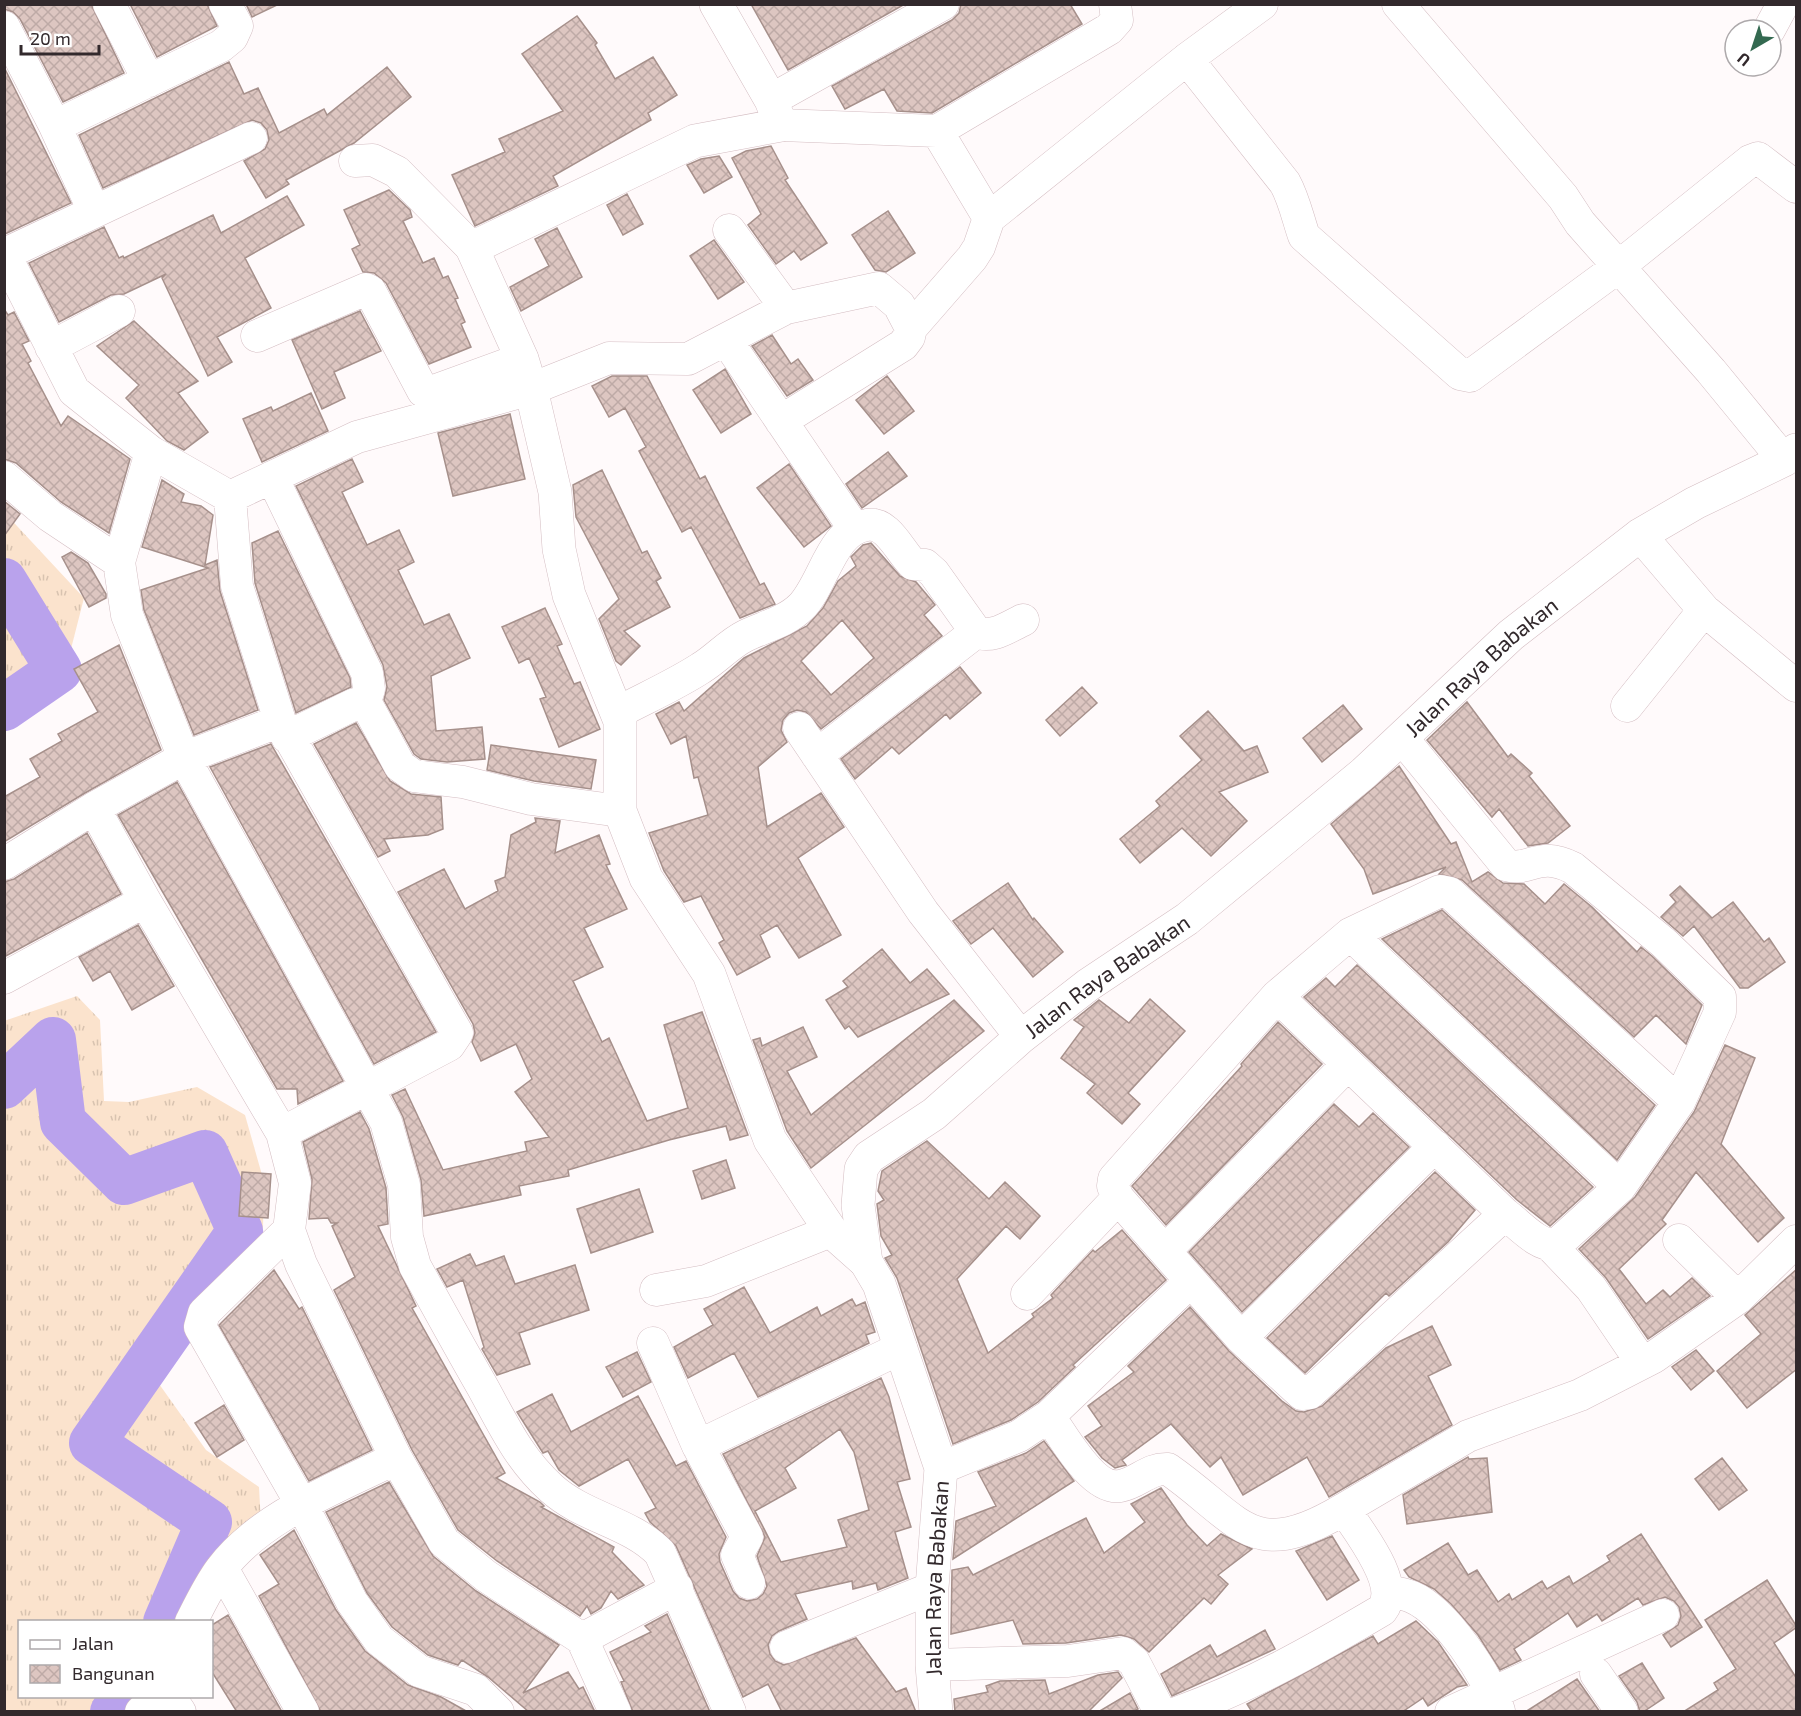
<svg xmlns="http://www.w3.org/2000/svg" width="1801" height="1716" font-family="'Exo 2',sans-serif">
<defs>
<pattern id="grass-tufts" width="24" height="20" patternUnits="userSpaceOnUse" patternTransform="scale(1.5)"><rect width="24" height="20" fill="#fbe3cd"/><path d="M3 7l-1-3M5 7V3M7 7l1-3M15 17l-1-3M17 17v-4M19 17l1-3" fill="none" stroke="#d8c3b0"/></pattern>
<pattern id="building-cross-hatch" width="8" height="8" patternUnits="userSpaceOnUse" patternTransform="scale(1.5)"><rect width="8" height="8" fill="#ddc6c1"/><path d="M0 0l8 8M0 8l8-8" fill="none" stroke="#beaaa6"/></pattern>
</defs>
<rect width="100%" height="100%" fill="#fffafb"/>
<path fill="url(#grass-tufts)" d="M4,512l80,86 -22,86 -57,41z
M77,996l23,24 4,81 25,1 68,-15 48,28 19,67 -1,46 -116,139 59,83 53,37 2,37 -81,97 -160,1v74l130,1 -7,14h-138l-1,-690z"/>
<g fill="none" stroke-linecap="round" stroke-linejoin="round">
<path stroke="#b9a2ec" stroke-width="46" d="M4,581l55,89 -55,38
M4,1086l49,-46 10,82 61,60 81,-29 35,78 -148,212 117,79 -43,100
M113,1712l19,-16"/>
</g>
<path fill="url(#building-cross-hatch)" stroke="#a6908b" stroke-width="1.5" fill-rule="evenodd" d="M4,4h87l33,69 -61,29 -43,-83 -7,-7 -9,-3z
M130,4h77l10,22 -60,31z
M246,4h33l-27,13z
M751,4h154l-117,66z
M961,4h109l12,20 -150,89 -35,-2 -13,-22 -39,20 -13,-23 120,-66 7,-7z
M577,16l20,27 -2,2 20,34 38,-22 24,38 -29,18 3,7 -98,56 5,10 -83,40 -23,-51 53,-23 -6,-13 64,-28 -41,-57z
M229,62l15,32 14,-6 21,45 45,-24 3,6 60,-48 24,30 -57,46 -68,37 3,4 -23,14 -22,-37 21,-12 4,-9 -2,-10 -6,-7 -9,-3 -149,68 -24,-53z
M4,67l67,136 -66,31h-1z
M771,146l17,32 -3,2 42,63 -26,17 -7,-9 -18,13 -28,-39 13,-11 -29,-56 14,-7z
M719,156l13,21 -28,16 -17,-28 14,-6z
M389,190l21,20 2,7 -9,4 20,42 11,-5 9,20 5,-2 10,22 -3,1 10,23 -4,2 10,23 -42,17 -43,-81 -12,-10 -11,-1 -11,-23 8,-4 -16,-35z
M627,194l16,30 -20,11 -16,-30z
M287,196l17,29 -59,33 26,50 -54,29 15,25 -24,14 -46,-98 4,-4 -42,20 -13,1 -52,27 -30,-59 75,-36 15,31 4,-2 1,2 89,-43 8,18z
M888,211l27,42 -29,19 -11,-2 -23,-35z
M557,228l25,49 -61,34 -11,-24 39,-21 -14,-27z
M714,240l30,42 -26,17 -28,-43z
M4,309l4,6 6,-3 15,29 -7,3 9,17 -3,2 33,63 7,-10 62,43 -21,74 -48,-31 -45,-39 -12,-4z
M360,311l21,40 -47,21 11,26 -23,11 -30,-69z
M134,321l64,60 -20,12 30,39 -24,18 -17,-9 -41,-43 13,-13 -42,-39z
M772,335l19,29 7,-5 15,21 -26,16 -35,-50z
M725,369l26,45 -30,19 -28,-43z
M612,376h35l53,103 5,-3 55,109 4,-2 11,21 -35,14 -49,-91 -9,5 -43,-81 7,-4 -21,-39 -16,9 -17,-31z
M887,376l27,35 -30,23 -28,-34z
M311,393l17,38 -66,31 -19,-43 28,-12 2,4z
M510,414l15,65 -72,17 -15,-63z
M888,452l19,24 -45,32 -16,-24z
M352,459l11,23 -21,10 25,53 32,-15 15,32 -16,8 26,55 25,-11 21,44 -39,18 5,55 46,-4 3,32 -38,3 -26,-3 -7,-5 -30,-54 3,-13 -4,-22 -87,-179z
M789,464l42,62 -27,21 -47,-59z
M602,470l40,83 5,-2 14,27 -5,3 14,26 -46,24 16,15 -19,19 -5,-4 -17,-42 20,-20 -43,-82 -3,-32z
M162,480l22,14 -3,8 20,4 12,9 -8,50 12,-5 3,31 38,119 -64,25 -50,-125 -3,-20 67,-22 -66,-21z
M4,501l16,13 -16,22z
M278,531l72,147 1,9 -55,26 -41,-130 -3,-40z
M871,543l29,33 16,6 16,19 3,4 -11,10 18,21 -121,93 -15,-17 -9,-2 -8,3 -6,7 -2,10 6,12 -29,25 9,60 54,-34 23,34 -46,31 43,77 -42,23 -22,-33 -17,10 10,22 -33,18 -18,-32 5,-3 -23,-44 -17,6 -20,-31 -15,-38 59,-18 -10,-38 -4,1 -8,-42 -15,8 -15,-30 23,-12 5,9 60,-53 63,-32 16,-18 15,-27 18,-15 -5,-9 12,-12zM842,620l32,38 -43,37 -30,-34z
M71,552l17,11 18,31v4l-17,9 -27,-50z
M545,608l17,36 -5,2 17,38 6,-2 20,47 -41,18 -19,-48 6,-2 -17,-39 -10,5 -17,-36z
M119,645l42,105 -76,43 -81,49v-45l36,-20 -10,-18 32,-18 -4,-7 40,-22 -24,-43z
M960,667l21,26 -31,26 -4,-5 -47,40 -7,-7 -37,32 -14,-20z
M1082,687l15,16 -37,33 -14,-16z
M1467,702l41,55 3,-3 21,19 -3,3 41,50 -22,17 -20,3 -29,-37 -7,8 -65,-77z
M1343,705l19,24 -40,33 -19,-24z
M1208,711l36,40 13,-5 11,26 -49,20 28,29 -36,35 -29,-28 -42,35 -20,-24 40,-33 -4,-5 46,-41 -22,-24z
M356,723l34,58 21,13 30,3 2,32 -15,6 -44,4 6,12 -12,6 -64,-113z
M271,744l165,288 -62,32 -164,-297z
M491,745l105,15 -5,29 -57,-8 -47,-11z
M1399,766l52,78 5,-2 16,40 16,-10 15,11 21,1 21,20 19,-20 28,23 45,45 4,-5 11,9 50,49 -16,39 -30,-29 -22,22 -172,-157 -23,-6 7,-7 -73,27 -9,-25 -33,-45z
M177,782l166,299 -45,23 -1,-15h-20l-159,-274z
M535,818l25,3 -5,32 44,-18 11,29 -4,1 21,44 -43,19 19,39 -30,14 29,61 7,-4 38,83 41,-13 -24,-83 38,-13 46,123 -18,5 -4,-14 -57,14 -101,30 1,6 -50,10 2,9 -97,21 -3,-36 -18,-63 -11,-22 13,-6 38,81 84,-19 -2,-9 24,-5 -34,-45 17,-13 -16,-35 -35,17 -9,-19 3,-9 -2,-9 -75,-132 46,-23 21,40 33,-18 -3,-10 10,-4 6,-42 25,-13z
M87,833l34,61 -117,63v-75l10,-3z
M1008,883l25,37 1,-2 29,34 -30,25 -40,-49 -22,16 -18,-23z
M1680,886l32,32 21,-16 31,40 5,-4 16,24 -37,26h-8l-46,-62 -11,10 -22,-19 15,-15 -6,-7z
M1442,910l213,195 -38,55 -235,-221z
M138,925l36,61 -42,24 -22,-39 -17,10 -14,-24z
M882,949l28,34 17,-14 22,25 -91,43 -9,-11 -4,3 -19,-29 22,-13 -5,-6z
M1357,965l236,222 -43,39 -33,-26 -213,-203 22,-19 9,9z
M1150,999l35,32 -57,62 12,11 -18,20 -35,-31 8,-9 -34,-26 23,-31 -10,-7 25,-20 30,23z
M954,1000l30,31 -173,137 -24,-37 -34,-91 7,-2 2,8 41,-19 14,30 -30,14 24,44z
M1278,1022l44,42 -156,161 -34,-39 110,-120 -1,-2z
M1725,1045l30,13 -34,86 63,74 -26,24 -62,-70 -34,48 4,4 -47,45 27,35 17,-14 7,7 22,-19 18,18 -62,43 -42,-61 -27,-29 56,-52 59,-85z
M1334,1104l25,23 14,-14 36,34 -167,165 -53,-60z
M360,1112l9,17 17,59 2,36 -10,2 38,80 -4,2 93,165 -9,5 44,24 4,4 -3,1 73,40 -2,5 32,33 -26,14 -7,-8 -10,17 -10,6 -4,-8 -7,10 -83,-55 -39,-31 -46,-80 -78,-160 21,-13 -23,-51 5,-3h-6l-3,-5 -19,1 3,-40 -9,-37z
M927,1141l62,58 16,-17 35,34 -20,23 -14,-13 -49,53 31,74 46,-36 -2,-3 21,-16 -2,-3 42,-45 2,2 27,-22 44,50 -93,85 2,2 -37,35 -27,18 -58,24 -56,-166 -12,-20 7,-3 -11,-19 -4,-32 7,-4 -6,-9 4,-20z
M726,1160l9,28 -33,11 -9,-28z
M242,1172l29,2 -3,44 -29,-2z
M1435,1172l40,38 -27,32 -59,54 -3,-3 -81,80 -38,-35z
M639,1189l14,43 -62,21 -14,-44z
M470,1254l6,12 28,-10 11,28 60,-19 14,45 -70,23 11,31 -33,11 -15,-26 2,-2 -21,-67 -16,7 -10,-18z
M1797,1269v100l-50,39 -30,-37 44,-37 -16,-19z
M274,1270l25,39 3,-2 70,143 -63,31 -90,-156z
M744,1287l26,46 47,-26 4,9 31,-17 4,7 9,-4 10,30 -9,3 3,8 -111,54 -24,-44 -46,25 -14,-31 39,-22 -9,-16z
M1190,1307l39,44 53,50 14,10 8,1 18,-6 64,-58 46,-22 19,39 -23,11 24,49 -123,72 -22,-40 -64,38 -22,-38 -11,10 -39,-43 -49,36 4,5 -11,3 -13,-10 -17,-21 17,-11 -14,-20 46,-34 -6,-6z
M1696,1350l18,21 -23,19 -19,-23z
M637,1352l14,30 -28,15 -17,-30z
M881,1378l8,19 21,82 -13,3 14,45 -16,5 13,46 -30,12 -2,-7 -23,6 -1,-8 -57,13 12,25 -28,12 -7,5 -4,9 2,9 5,7 9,4 72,-27 40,54 10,-4 10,24h-134l-14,-28 -25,13 -67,-151 -26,-24 -5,-9 11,-5 -28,-49 -49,27 -20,-16 -11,-19 -5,2 -26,-41 35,-18 19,38 67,-36 38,70 10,-5 40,76 -7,17 1,8 13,29 6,7 8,3 10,-2 6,-5 4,-8 -10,-30 8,-19 -42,-83zM840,1429l14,23 15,58 -31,10 9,27 -66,15 -26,-51 41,-23 -11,-20z
M224,1405l20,35 -27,17 -22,-34z
M1044,1441l30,40 -121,78 3,-38 40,-15 -18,-34 48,-19z
M1468,1457l1,2 18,-1 5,54 -85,12 -4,-29z
M1722,1458l25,32 -28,20 -24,-31z
M389,1482l44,74 43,35 83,54 -36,48 45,-21 11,17 4,-2 12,25h-66l-41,-35 -26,-17 -4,5 -30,-10 -36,-28 -25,-34 -41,-81z
M1161,1488l26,37 20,21 14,-12 31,15 -34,26 10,9 -17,20 -7,-6 -55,54 -15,-13 -13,-4 -55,8 -43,1 -10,-24 -62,14 1,-64 16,-3 5,8 113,-57 18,35 41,-31 -14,-18z
M294,1530l42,80 29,41 43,34 33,12 27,15h-147l-62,-116 20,-12 -19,-29z
M1641,1534l61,93 -31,20 -8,-12 15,-10 3,-9 -2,-9 -5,-6 -9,-4 -22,8 -5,-7 -36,23 -5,-7 -20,13 -9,-14 -54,36 7,11 -21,10 -22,-35 -27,-31 -17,-15 -25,-12 -5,-7 44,-27 20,32 9,-5 21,32 11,-8 3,6 30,-19 5,8 22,-13 4,8 37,-23 -3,-5z
M1332,1536l27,44 -32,20 -31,-49z
M1767,1580l30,47 -23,16 23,36v33h-114l35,-22 -4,-7 22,-14 -31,-49z
M667,1614l43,98h-77l-12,-30 3,-1 -14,-29 41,-20 -6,-6z
M228,1615l54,97h-45l-25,-40v-47z
M1416,1621l22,21 29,43 -10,2 -29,19 -5,-8 -21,14h-150l-5,-8 126,-68 5,8z
M1265,1630l10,19 -103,47 -11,-22 49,-29 7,12z
M1642,1663l22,35 -21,14h-3l-3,-10 -18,-26z
M1118,1672l4,6 -34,34h-133l-1,-13 34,-7 -2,-6 14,-5 45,-1 4,14 49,-19z
M1577,1679l23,33h-75z
M1130,1693l8,16 -6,3h-34z"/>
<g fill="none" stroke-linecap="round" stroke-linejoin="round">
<g stroke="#d4bdc2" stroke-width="33">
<path id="street" d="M109,4l40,77
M1398,4l165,193 17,26 131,148 73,89
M4,27l51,99 39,85
M1769,30l14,-26
M1187,59l98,124c9,16 13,36 19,53l156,138 10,2 148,-109 132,-106 8,-3 38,29
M771,100l172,-96
M781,125l156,6 172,-102 8,-9 -2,-16
M55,126l166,-80 11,-9 5,-11 -12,-22
M937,131l52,87 198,-159 75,-55
M355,161l18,-1 24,12 75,76
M729,230l57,78
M4,253l70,138 77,61 79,45
M5,254l246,-116
M911,328l61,-70 7,-11 10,-29
M257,336l109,-47 4,2 53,100 8,1 91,-33
M727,341l127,187
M51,347l68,-36
M151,452l-32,110 8,53 57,143 202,364 18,63 3,52 8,29c22,40 44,80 67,120 21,38 36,72 69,102 33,30 79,34 109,65l70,159
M4,477l46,39 69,46
M272,477l95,196 2,16 -5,16
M230,497l7,89 43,135 177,312 -8,12 -167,88 13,50 -6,47 12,34 95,194 48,84 42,34 96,63 33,73
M230,497l127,-60 174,-48 78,-31 79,1 98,-51 93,-20 20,17 12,23 -2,9 -6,8 -122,76
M1640,535l64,75 92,76
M1627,706l77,-96
M617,713c28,-15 58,-28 84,-45 15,-9 28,-24 44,-32 18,-9 41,-14 56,-29 23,-23 30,-77 66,-82 21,-4 33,27 46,39l12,1 9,8 42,59c16,7 32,-5 47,-12
M799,728l124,184 98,125
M287,737l68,-33 9,1 5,4 31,57 14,10 49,6 68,17 89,12
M817,755l159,-123
M94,808l51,93 137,232
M4,864l90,-56 90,-50 96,-37
M1350,934l270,253
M4,978l141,-77
M1277,996l228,218c15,11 32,32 51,31l64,-58 59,-85 41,-90v-15l-56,-54 -91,-75c-35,-18 -42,4 -67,-3l-104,-127
M289,1230l-85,83 -4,14 102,178 50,97 27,38 40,31 57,19 22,22
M1679,1240l59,58
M1550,1245l41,43 51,75
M1165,1251l183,-187
M1191,1281l-73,-83 -5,-12 1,-7 163,-183 73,-62 90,-43 10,2 229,209
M656,1290l50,-9 125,-50
M1027,1294l91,-96
M1241,1338l194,-192
M653,1343l45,103
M1049,1416c14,20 44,75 71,70 18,-3 28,-18 48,-17 73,51 83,96 176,40
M941,1468l78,-32 30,-20 142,-135 50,57 61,56 8,-1 195,-179
M222,1568l81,144
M749,1583l-12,-28 10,-18 -49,-91 203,-98
M1389,1591c7,2 16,3 23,6 33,14 77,80 87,114
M191,1622c9,-18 18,-37 30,-53 41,-54 116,-81 175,-111
M582,1639l95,-51
M786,1647l146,-59
M932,1665l136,-4 55,-8 11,9 26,50
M1596,1674l26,38
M169,1696l11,16
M141,1712l16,-16
M1179,1712c72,-26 137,-63 203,-102 20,-25 -23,-78 -38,-101l124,-73 112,-41 74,-38 84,-59 58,-57
M1451,1712l212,-97"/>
</g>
<g stroke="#d4bdc2" stroke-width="34">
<g id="secondary">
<path d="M716,4l55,96 10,25 -86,16 -223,107 50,111 9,30 24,103 4,57 10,46 51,126v90l26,67 63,96 61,166 61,91 35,31"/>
<path id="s1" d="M936,1712l-4,-47v-77l9,-120 -62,-184 -13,-22 -8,-57 3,-36 8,-12 65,-43 87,-77 67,-52 99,-66 177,-146 147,-138 129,-100 55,-32 89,-43 12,-10"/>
</g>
</g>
<use href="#street" stroke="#fff" stroke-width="32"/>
<use href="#secondary" stroke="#fff" stroke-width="33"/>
</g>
<g text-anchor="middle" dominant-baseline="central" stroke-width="5" stroke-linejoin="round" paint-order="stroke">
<g font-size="22" fill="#32292c" stroke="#fff">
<text stroke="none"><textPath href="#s1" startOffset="1358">Jalan Raya Babakan</textPath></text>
<text stroke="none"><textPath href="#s1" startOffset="872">Jalan Raya Babakan</textPath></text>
<text stroke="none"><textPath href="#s1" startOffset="134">Jalan Raya Babakan</textPath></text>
</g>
</g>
<rect width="1801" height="1716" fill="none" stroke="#32292c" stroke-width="12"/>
<rect x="18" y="1620" width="195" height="78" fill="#ffffff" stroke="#ada9ab" stroke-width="1.5"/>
<rect x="30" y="1640" width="30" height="9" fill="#ffffff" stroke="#ada9ab" stroke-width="1.5"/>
<text x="72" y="1650" font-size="18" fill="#32292c">Jalan</text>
<rect x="30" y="1665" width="30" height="18" fill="url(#building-cross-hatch)" stroke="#ada9ab" stroke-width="1.5"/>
<text x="72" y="1680" font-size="18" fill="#32292c">Bangunan</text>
<g transform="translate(1753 48) rotate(219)"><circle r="28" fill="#ffffff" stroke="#ada9ab" stroke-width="1.5"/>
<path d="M0-4.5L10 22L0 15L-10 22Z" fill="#336950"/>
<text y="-9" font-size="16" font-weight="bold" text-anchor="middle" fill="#32292c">U</text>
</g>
<path d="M21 45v9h78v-9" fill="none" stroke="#32292c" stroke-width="3"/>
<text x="30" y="45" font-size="18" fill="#32292c" stroke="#ffffff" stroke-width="4.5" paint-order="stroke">20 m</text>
</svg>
